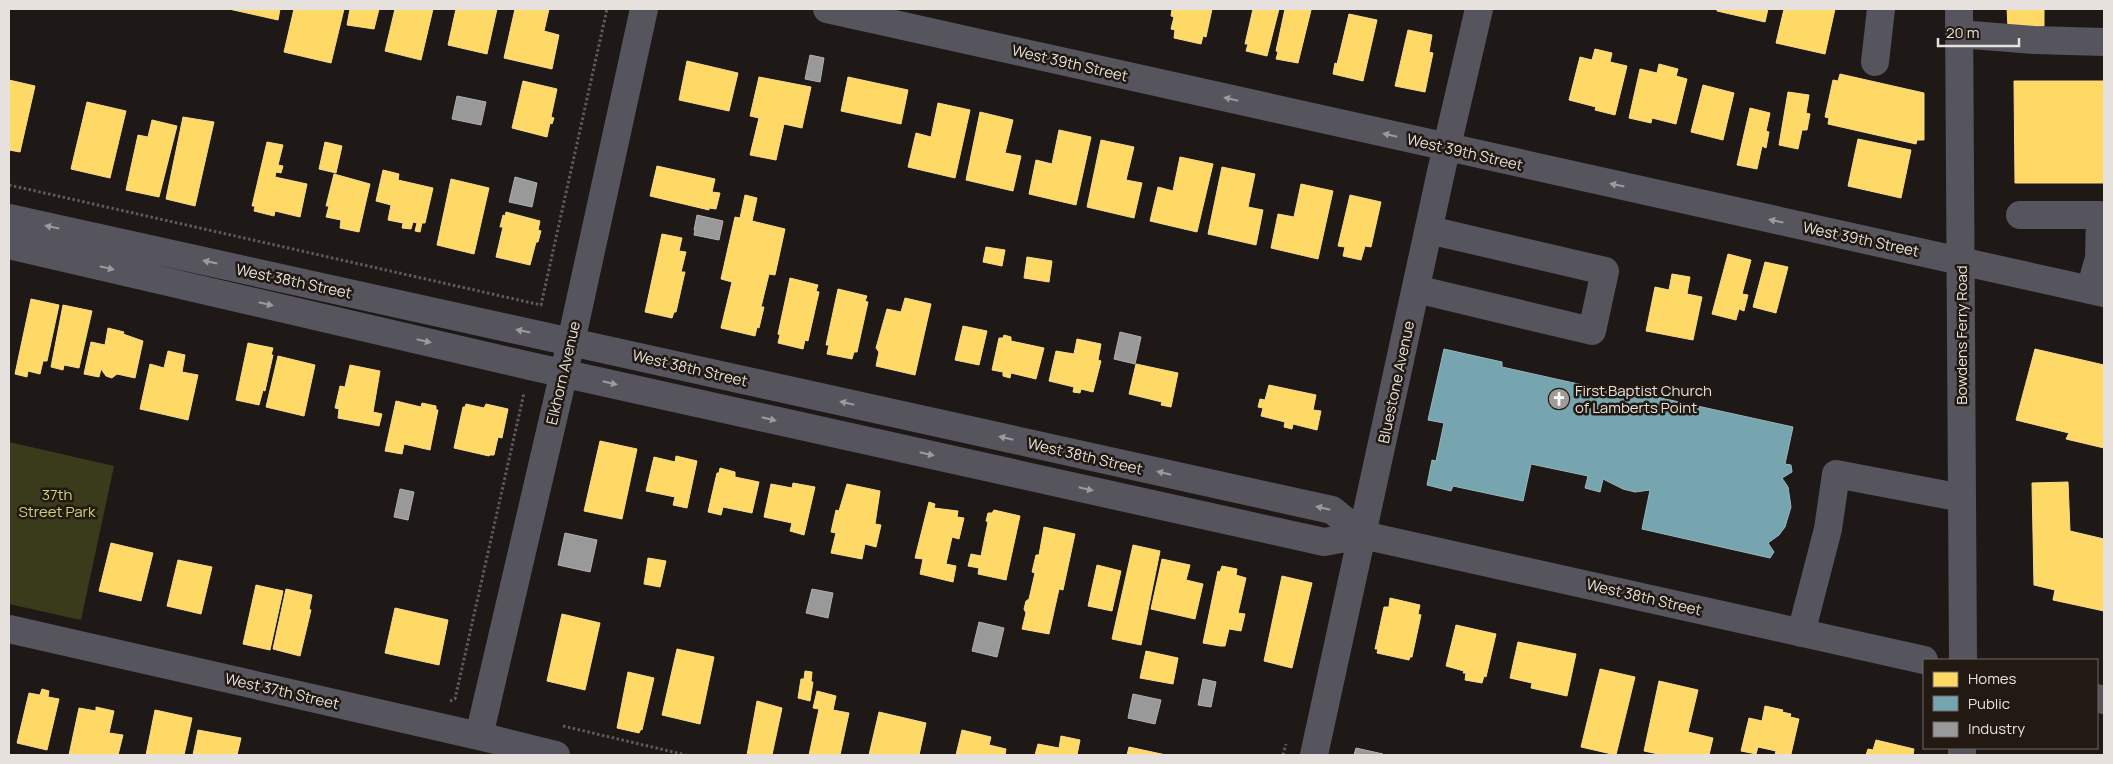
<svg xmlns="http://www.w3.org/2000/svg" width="2113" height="764" font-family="Manrope,sans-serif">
<rect width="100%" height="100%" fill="#1e1916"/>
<path fill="#3a3b1a" d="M9,442l105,24 -33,154 -72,-16z"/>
<path fill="#ffd966" stroke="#f8db89" d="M229,9h51l-2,11z
M294,9h50l-13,54 -47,-11z
M350,9h29l-5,20 -27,-4z
M395,9h38l-12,51 -36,-9z
M456,9h41l-10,45 -39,-9z
M515,9h34l-5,22 15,4 -7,34 -48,-11z
M1172,9h40l-6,28 -3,-1 -2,8 -27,-6 1,-8 -4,-1 3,-12 -3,-1z
M1253,9h26l-12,47 -21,-5 2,-7h-3z
M1285,9l26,1 -13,53 -22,-4 2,-7 -2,-1z
M1717,9h51l-3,13 -48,-11z
M1784,9h51l-10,45 -49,-11z
M2007,9h37v17l-36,1z
M1349,14l28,6 -14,61 -30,-7 2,-11 2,1z
M1408,30l24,5 -3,17 4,1 -8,39 -30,-6z
M1595,49l17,4 -2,9 17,4 -12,49 -20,-5 1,-3 -27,-7 11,-43 12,3z
M687,61l51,12 -9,38 -50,-11z
M1659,64l19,5 -2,7 11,3 -11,45 -24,-6 -1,5 -22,-5 11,-49 17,4z
M1840,74l84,19v47h-7l-1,4 -88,-20 1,-6 -4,-1 8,-37 5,1z
M759,77l52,10 -9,41 -18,-4 -8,36 -26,-5 9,-37 -9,-2z
M848,77l60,13 -7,34 -60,-13z
M9,80l26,6 -15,66 -11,-2z
M523,81l34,8 -6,28 3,1 -2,6 -2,-1 -3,14 -35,-9z
M2014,81h90v102h-89z
M1703,85l31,8 -11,47 -32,-8z
M1788,92l21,3 -3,18 4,1 -3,16h-5l-4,19 -19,-4z
M87,102l39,9 -16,67 -39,-9z
M938,103l32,7 -15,68 -47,-11 8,-34 15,4z
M1750,108l20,5 -4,18 3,1 -3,16 -4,-2 -5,23 -20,-4z
M980,112l33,8 -8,33 16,3 -8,35 -47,-11z
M183,117l31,5 -19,84 -29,-7z
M152,120l25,6 -18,71 -33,-7 12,-55 10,2z
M1059,130l32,7 -15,68 -47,-11 7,-34 16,4z
M1858,139l53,11 -10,48 -53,-12z
M1101,140l33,7 -8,33 16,3 -8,35 -47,-11z
M267,142l16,3 -5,20 5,1 -2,7 -5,-1 -1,5 32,7 -7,33 -25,-6 -1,5 -20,-5 1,-5h-3z
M325,142l17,4 -6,27 -17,-4z
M1180,157l33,7 -16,68 -47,-11 8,-34 15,4z
M657,166l58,13 -3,13 8,1 -4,16 -7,-1v2l-59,-14z
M1222,167l33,7 -7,33 15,3 -7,35 -48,-11z
M383,170l16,4 -1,6 35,8 -8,35h-3l-2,9 -5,-1 2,-8 -4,-1 -2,7 -9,-1 1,-5 -15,-3 3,-15 -15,-4z
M334,174l36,10 -11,48 -19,-4 1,-8 -15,-3 3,-11h-3z
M451,179l38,9 -15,66 -37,-9z
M1301,184l32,7 -15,68 -47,-11 7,-34 16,3z
M745,195l12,3 -5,23 33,8 -10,46 -6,-1 -8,33h3l-5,21 -2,-1 -2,9 -34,-8 11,-46 -11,-3 14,-62 5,1z
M1350,195l31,7 -10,45 -6,-1 -4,14 -18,-4 2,-9 -7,-1z
M506,212l34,9 -2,9 3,1 -3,11h-2l-6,23 -34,-8 7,-30h-3l3,-12 2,1z
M662,234l20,4 -3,13 7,1 -5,20h4l-9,40h-2l-2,6 -27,-6z
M986,247l19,3 -3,16 -19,-4z
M1728,254l23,6 -9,34 6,1 -4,16 -5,-2 -3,11 -24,-6z
M1027,257l25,4 -3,21 -25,-4z
M1765,262l23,5 -12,46 -23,-6z
M1672,274l18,3 -3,17 15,3 -9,43 -47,-9 9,-44 14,3z
M790,278l28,7 -2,6 3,1 -11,49 -3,-1 -2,9 -25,-6 2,-8 -2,-1z
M838,289l29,7 -2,5 3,1 -11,50h-3l-2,7 -25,-5 2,-9h-3z
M905,298l26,6 -16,71 -39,-9 3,-14 -3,-4 11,-39 14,3z
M31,299l28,6 -12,56h-4l-3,13 -12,-3 -1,6 -12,-3z
M63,305l29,6 -13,57 -15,-3 -1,5 -12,-3z
M963,326l24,5 -8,34 -24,-5z
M108,328l16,4 -1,2 20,7 -8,37 -18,-4 -5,4 -6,-2 -5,-7 -2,8 -15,-3 7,-32 14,3z
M1004,335l7,2v4l33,7 -8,31 -25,-6 -1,5 -7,-2v-4l-11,-2 7,-32h4z
M1077,339l24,5 -3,16 3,1 -8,31 -12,-3 -1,4 -7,-1 1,-5 -25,-6 7,-30 18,3z
M248,343l25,5 -2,7h2l-8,36 -2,-1 -4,15 -23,-5z
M2035,349l69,16v83l-38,-9 3,-6 -53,-13z
M168,351l17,4 -3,17 16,3 -10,45 -48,-11 10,-45 14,4z
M278,356l37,9 -11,51 -38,-9z
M1136,364l42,9 -7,34 -10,-2 1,-3 -33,-8z
M350,365l30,6 -7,41 9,2 -3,12 -41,-8 1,-9 -4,-1 5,-22 5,1z
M1269,385l47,10 -3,15 8,1 -4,19 -24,-6 -1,5 -8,-2 1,-5 -24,-6 2,-8 -5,-1 2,-8 5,1z
M396,401l25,6 1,-4 14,3v4h2l-8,40 -26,-6 -2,10 -17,-3z
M466,404l18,4 2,-4 22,5 -6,29 -4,-1 -4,18h-4l-1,1 -35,-8 9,-41h2z
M600,441l37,8 -15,70 -38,-8z
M676,456l21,5 -10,47 -14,-3 2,-8 -29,-6 8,-34 21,5z
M720,468l15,4v5l24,5 -7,31 -29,-6 -2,8 -13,-3 9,-39h2z
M2068,482l2,49 34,8v72l-51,-11 2,-10 -21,-5 -2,-102z
M793,483l22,4 -11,48 -14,-4 2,-8 -28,-6 7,-33 21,4z
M847,484l33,7 -5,33 6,1 -5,22 -11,-3 -3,15 -31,-6 5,-20 -5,-1 5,-22 3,1z
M929,502l6,2 -1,4 24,3 -1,6 7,1 -5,21 -7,-2 -6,27 10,2 -3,16 -33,-8 3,-15 -8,-1z
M994,510l26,6 -14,64 -28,-6 1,-6 -11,-2 3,-12 10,2 7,-34 -2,-1 2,-8h4z
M1044,527l31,7 -12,56 -4,-1 -10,45 -27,-5 4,-16 -2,-4 2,-8 3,-2 6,-26 -3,-1 4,-17h3z
M111,543l42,10 -12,48 -42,-10z
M1133,545l27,6 -19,94 -29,-6z
M648,558l18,3 -6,26 -16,-3z
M1162,559l28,6 -4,15 17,4 -8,35 -44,-10z
M178,560l34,7 -11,47 -34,-8z
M1097,565l24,6 -9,40 -24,-5z
M1222,566l15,3 -1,6 10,3 -8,35 7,1 -4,17 -12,-2 -4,17h-5l-17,-3 15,-72 2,1z
M1282,576l30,7 -20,85 -28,-7z
M256,585l27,6 -13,59 -27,-6z
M286,589l26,6 -3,14 2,1 -11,46 -27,-7z
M1390,598l30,7 -2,9 3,1 -9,42h-2l-1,3 -32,-7 1,-4h-3l9,-42h5z
M395,608l53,12 -9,45 -54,-12z
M562,614l38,9 -15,67 -38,-9z
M1456,625l40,9 -10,43 -2,-1 -2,7 -17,-3 1,-7h-3l1,-2 -18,-5z
M1518,642l58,12 -9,42 -36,-8 1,-5 -22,-5z
M677,649l37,8 -14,67 -38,-9z
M1146,651l32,7 -5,26 -33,-6z
M1600,669l35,8 -19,78 -35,-8z
M805,671l7,1 -1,10h2l-3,19 -12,-3 3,-19h3z
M628,672l26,6 -12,52 -1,-1 -2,4 -22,-5z
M1659,681l39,9 -10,42 25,6 -4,17h-46l-19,-4z
M42,689l7,2 -1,6 11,2 -12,51 -30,-7 12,-50 11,2z
M817,691l19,5 -3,14 16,3 -9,42h-31l10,-46 -6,-1z
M757,701l25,7 -10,47h-25z
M1765,706l18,4 -1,2 9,2 -1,3 9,2 -8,35 -16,1 1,-4 -18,-4 -2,7 -15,-3 8,-33 13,3z
M96,707l18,4 -5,22 14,2 -5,20h-49l10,-47 17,3z
M155,710l37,8 -8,37h-38z
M879,712l47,11 -7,32h-50z
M198,730l43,8 -4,17h-44z
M962,730l29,7 -2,8 17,4 -1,6h-49z
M1061,736l19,4 -3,15h-42l3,-11 21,4z
M1876,740l38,9 -1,6h-47l2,-6 5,1z
M1129,747l37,8h-39z"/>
<path fill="#76a5af" stroke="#98b7bc" d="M1444,349l58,13v5l117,26 1,-4 173,38 -8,37 6,1 1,7 -10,6 6,9 3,20 -6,20 -6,8 -11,8 6,9 -4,6 -128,-29 8,-39 -15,2 -12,-3 -20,-10 -3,13 -15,-4 3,-12 -57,-12 -8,37 -70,-15 -2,5 -24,-6 5,-25 4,1 8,-38 -16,-3z"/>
<path fill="#999" stroke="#b0afad" d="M810,55l14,3 -4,24 -15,-3z
M457,96l29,6 -5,23 -29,-6z
M515,177l22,6 -5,24 -23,-5z
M697,215l26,6 -4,19 -25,-5 1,-5h-1z
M1120,332l21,5 -6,27 -21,-5z
M400,489l14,3 -6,28 -14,-3z
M565,533l32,7 -7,32 -32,-7z
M812,589l21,4 -5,25 -22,-5z
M979,622l25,6 -7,29 -25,-6z
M1203,679l13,3 -5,25 -13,-2z
M1133,694l28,6 -6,24 -27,-6z
M1356,748l27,6 -1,1h-28z"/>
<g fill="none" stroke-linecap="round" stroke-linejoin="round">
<path stroke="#5d5a60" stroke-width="3" stroke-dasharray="2.5 2.5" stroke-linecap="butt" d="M9,185l532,120 66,-296
M450,701l5,-2 69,-306
M563,726l123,29
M1283,755l3,-11"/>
<path stroke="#56545d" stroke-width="28" d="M827,9l1277,284
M1959,9l4,651
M1959,34l75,6 70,2
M1875,62l6,-53
M2020,215h80l-1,43 -9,32
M9,218l1323,292 31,25
M9,245l521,121 794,176 39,-7 561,125
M1416,289l176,42 13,-60 -176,-41
M9,629l470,107 77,19
M1801,633l27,-104 8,-55 126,24
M2097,698l7,2
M479,736l92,-394 73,-333
M1314,755l127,-583 38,-163
M1962,755v-7"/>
</g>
<defs><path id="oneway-solid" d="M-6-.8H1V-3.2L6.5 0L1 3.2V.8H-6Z" transform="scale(1.25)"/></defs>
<g fill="#9e9a9c">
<use href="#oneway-solid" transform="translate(1231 99) rotate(-167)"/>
<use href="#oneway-solid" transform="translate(1390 135) rotate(-167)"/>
<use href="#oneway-solid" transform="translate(1617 185) rotate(-168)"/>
<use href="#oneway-solid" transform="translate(1776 221) rotate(-168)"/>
<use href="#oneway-solid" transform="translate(52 227) rotate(-168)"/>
<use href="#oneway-solid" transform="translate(210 262) rotate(-168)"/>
<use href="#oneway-solid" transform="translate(107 268) rotate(13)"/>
<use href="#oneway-solid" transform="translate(266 304) rotate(13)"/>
<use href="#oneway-solid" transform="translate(523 331) rotate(-168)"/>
<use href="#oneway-solid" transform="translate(424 341) rotate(13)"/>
<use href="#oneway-solid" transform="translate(610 383) rotate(13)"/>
<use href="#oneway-solid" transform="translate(847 403) rotate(-167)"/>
<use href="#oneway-solid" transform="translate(769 419) rotate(13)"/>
<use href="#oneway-solid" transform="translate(1006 438) rotate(-167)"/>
<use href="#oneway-solid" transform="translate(927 454) rotate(13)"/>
<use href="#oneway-solid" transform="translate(1164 473) rotate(-167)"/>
<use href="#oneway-solid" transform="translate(1086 489) rotate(13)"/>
<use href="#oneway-solid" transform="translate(1323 508) rotate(-167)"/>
</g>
<defs>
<g id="church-disc" transform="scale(1.125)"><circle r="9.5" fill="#a09b97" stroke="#211912"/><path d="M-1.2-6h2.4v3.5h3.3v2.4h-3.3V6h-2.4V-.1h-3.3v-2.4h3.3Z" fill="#fff"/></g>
</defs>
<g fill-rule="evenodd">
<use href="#church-disc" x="1559" y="399"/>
</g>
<g text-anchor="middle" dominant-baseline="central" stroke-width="5" stroke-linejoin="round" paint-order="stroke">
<g font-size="15" fill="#e6e1dc" stroke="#211912">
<text transform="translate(1070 63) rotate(13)">West 39th Street</text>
<text transform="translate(1465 152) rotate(13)">West 39th Street</text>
<text transform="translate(1861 239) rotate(12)">West 39th Street</text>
<text transform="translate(294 281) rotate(12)">West 38th Street</text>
<text transform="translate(1961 335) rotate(-90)">Bowdens Ferry Road</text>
<text transform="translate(690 368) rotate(13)">West 38th Street</text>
<text transform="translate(563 373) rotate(-77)">Elkhorn Avenue</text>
<text transform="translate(1396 382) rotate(-78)">Bluestone Avenue</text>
<text transform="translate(1085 456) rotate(13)">West 38th Street</text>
<text transform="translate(1644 597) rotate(13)">West 38th Street</text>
<text transform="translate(282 691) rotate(13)">West 37th Street</text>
</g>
<g font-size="15" fill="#e6e1dc" stroke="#211912" text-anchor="start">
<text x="1575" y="390">First Baptist Church<tspan x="1575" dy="17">of Lamberts Point</tspan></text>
</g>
<g font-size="15" fill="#cdd378" stroke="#211912">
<text x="57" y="494">37th<tspan x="57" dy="17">Street Park</tspan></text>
</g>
</g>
<rect width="2113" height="764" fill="none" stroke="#e6e1dc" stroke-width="20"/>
<rect x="1923" y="659" width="175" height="90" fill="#211912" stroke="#706963"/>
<rect x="1933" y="672" width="25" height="15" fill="#ffd966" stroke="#706963"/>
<text x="1968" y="684" font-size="15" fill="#e6e1dc">Homes</text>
<rect x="1933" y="696" width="25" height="15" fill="#76a5af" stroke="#706963"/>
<text x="1968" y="709" font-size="15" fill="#e6e1dc">Public</text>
<rect x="1933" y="722" width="25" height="15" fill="#999999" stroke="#706963"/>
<text x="1968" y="734" font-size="15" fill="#e6e1dc">Industry</text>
<path d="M1938 38v8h81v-8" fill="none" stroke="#e6e1dc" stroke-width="2.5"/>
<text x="1946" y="38" font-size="15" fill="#e6e1dc" stroke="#211912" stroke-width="4" paint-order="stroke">20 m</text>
</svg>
